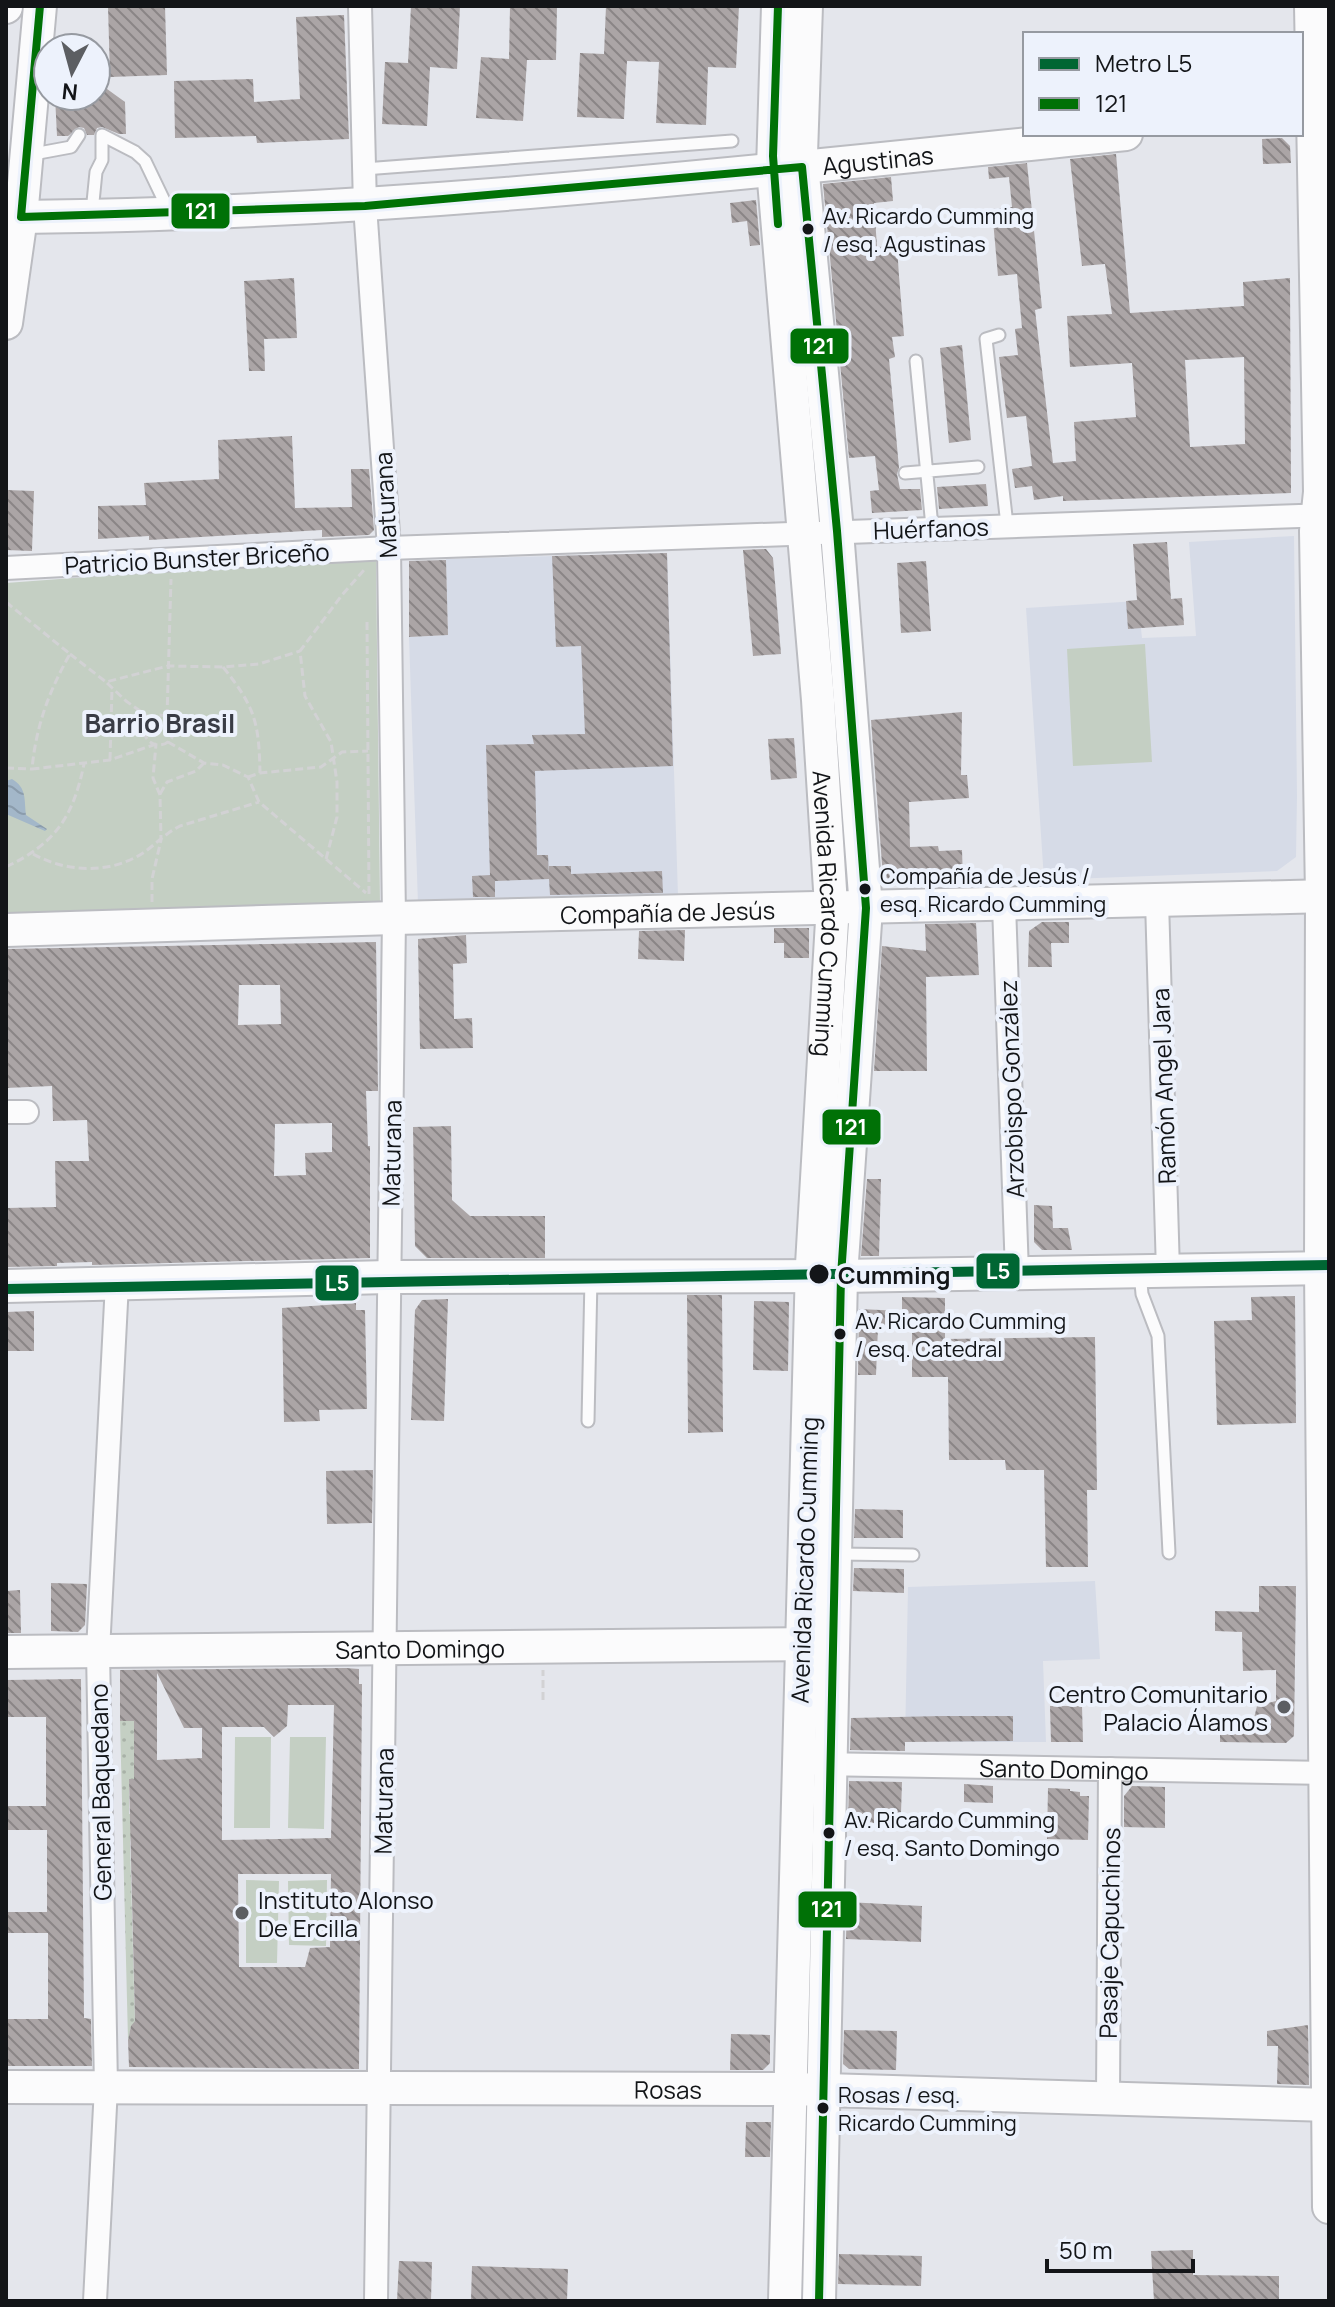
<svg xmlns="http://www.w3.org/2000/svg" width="1335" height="2307" font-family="Manrope,sans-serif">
<defs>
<pattern id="grass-dots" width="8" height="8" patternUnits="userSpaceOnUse" patternTransform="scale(2)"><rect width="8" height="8" fill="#c4cfc3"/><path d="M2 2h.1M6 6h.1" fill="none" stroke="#a8b1a7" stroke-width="1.8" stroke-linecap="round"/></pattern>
<pattern id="water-waves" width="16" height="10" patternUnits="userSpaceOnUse" patternTransform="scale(2)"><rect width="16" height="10" fill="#a3b7c9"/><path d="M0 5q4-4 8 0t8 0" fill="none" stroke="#8b9cac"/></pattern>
<pattern id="building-back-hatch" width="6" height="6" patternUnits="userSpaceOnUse" patternTransform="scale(2)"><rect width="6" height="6" fill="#aba5a6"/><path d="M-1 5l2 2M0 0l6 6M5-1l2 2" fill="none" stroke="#8a8586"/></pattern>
</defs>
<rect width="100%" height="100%" fill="#e4e6ec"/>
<path fill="#d6dbe7" d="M1294,536l3,260 -1,61 -19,14 -233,9 -18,-272 112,-7 4,37 54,-2 -7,-94z
M667,553l11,343 -260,8 -9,-267 39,-2 -2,-76z
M1095,1581l5,78 -57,2 3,81h-141l3,-155z"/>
<path fill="url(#grass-dots)" d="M120,1721h14v58l-5,1v34h6l-5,28 5,182 -4,3 -3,13z"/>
<path fill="#c4cfc3" d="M376,560l4,344 -374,16v-337l176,-13z
M1145,644l7,118 -79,4 -6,-117z
M235,1737h36l-1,91h-36z
M290,1737h36l-2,92 -36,-1z
M246,1880l33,1 -2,82h-31z
M327,1880l-1,66 -37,-1 -1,-64z"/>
<path fill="url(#water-waves)" d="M12,779c15,9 12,20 14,36l21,14 -2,2 -39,-17v-33z"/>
<path fill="url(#building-back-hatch)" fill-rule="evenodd" d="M108,6h57l2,69 -57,2z
M411,6h49l-3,63 -27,-2 -3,59 -45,-2 3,-62 23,1z
M510,6h47l-1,54h-29l-4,61 -47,-3 5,-61 28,2z
M606,6h133l-3,62 -28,-1 -2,58 -50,-2 3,-61 -32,-1 -3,58 -47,-2 3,-64 24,1z
M344,15l5,124 -92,4 -1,-7 -81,2 -1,-57 79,-2 1,23 46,-3 -4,-82z
M96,81l29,21 1,32h-7l-17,-7 -5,1 -3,7h-7l-3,-7 -5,-1 -11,9h-11l-2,-40h41z
M1282,138l8,8 1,17 -28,1 -1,-25z
M1116,154l14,159 114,-7 -1,-24 47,-4 1,215 -228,8v-5l-29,4 -2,-14 -17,2 -3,-19 20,-3 -6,-50 -19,2 -8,-61 19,-2 -3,-26 7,-1 -5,-54 -19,2 -6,-67 20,-2 -3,-30 -20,2 -1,-12 39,-4 15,145 -7,2 18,153 23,-2 -2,-39 62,-5 -4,-54 -62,4 -3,-51 45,-2 -7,-50 -23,2 -12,-107zM1244,357l1,87 -55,3 -5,-87z
M891,177l2,24 -19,2 3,44 20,-1 2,30 5,60 -12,1 3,20 -6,2 10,109 -2,6 3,15h20l2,21 -50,3 -2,-22 9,-1 -4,-34 -26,2 -26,-274z
M756,200l4,45 -10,1 -3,-25 -15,2 -2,-20z
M294,278l3,60 -33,1 1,32h-16l-5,-90z
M962,345l9,95 -22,3 -9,-95z
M292,436l3,72 57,-1 -1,-38h18l5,61 -5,5 -47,2v-7l-173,10v-4l-51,3v-33l48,-1 -2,-22 75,-4 -1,-39z
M986,484l2,22 -49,3 -2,-22z
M6,490l28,1 -2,60 -26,-1z
M1167,542l4,57 11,-1 2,27 -56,4 -2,-28 11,-1 -4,-56z
M766,549l7,9 8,96 -28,2 -10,-106z
M667,553l6,213 -138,5 2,84h11l1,20v-9h22v8l91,-3 1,22 -113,2 -1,-16 -54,2v16h-22l-1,-21 18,-1 -4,-130 48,-1 -2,-9 53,-1 -4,-88 -25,1 -4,-91z
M446,560l2,75 -39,2v-76z
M926,561l5,70 -30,2 -4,-70z
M962,712l-1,63h6l2,23 -60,4 1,45 28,-1 1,5 23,-1 1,30 -74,3 -6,-6 -12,-157z
M794,738l3,40 -26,2 -3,-41z
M1042,922h27v21h-18l1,24h-24l1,-36z
M976,923l3,52 -53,2 1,94h-53l8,-125 44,5 -1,-27z
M774,928h35v30h-25v-15h-10z
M685,930l-1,31 -46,-2 1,-28z
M466,935l1,28 -14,1 1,55 18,-1 1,30 -53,1 -2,-110z
M376,942l2,149h-12l2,55h2v112l-278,7v-3l-35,1v3l-51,1v-59l50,-1 -1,-46h34l-2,-41 -34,1 -1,-35 -46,2v-139zM239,985h41l1,39 -43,1zM332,1123v29l-27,1 1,22 -32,1 1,-52z
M451,1126l1,74 18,16h75v42h-118l-12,-12 -2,-119z
M867,1179h14l-2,77h-18z
M1034,1205l18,1 1,22h15l4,22h-30l-8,-8z
M687,1295h35l1,137 -35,1z
M1295,1296l1,127 -79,2 -3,-104 38,-1 -1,-23z
M902,1297l43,1v41l150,-2 2,153h-10l1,77h-42l-2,-97h-38l-1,-10h-56l-1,-83h-36v-50h-34l-2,48h-18l1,-66 43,2z
M448,1299l-4,122 -33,-1 4,-110 7,-10z
M754,1301l35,1 -1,69 -35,-1z
M356,1303v7h9l2,99 -48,1 1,11 -36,1 -2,-114z
M34,1311v40h-28v-39z
M373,1470l-1,53 -45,1 -1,-53z
M855,1509l48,1v28h-49z
M854,1568l50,1v24l-51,-2z
M51,1583l36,1 -2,41 -7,7 -27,-1z
M1259,1586h37l-2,150 -8,7 -66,-1v-21l33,1 4,-16 19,-5v-31l-33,1 -1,-39 -27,-1v-20l44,1z
M20,1590l1,43h-15v-42z
M346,1668l13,1v15h3l-3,385 -230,-2 -1,-27 3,-14 4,-5 -6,-242h5v-58h-14v-51zM157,1673l27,55h18v30l-45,2zM288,1705h46l-3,133 -109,2v-113h42l10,10 13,-11zM238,1874h93l-1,73 -20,1 -5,19h-66z
M81,1679l3,339 7,1 1,47h-86v-47h42v-86h-42v-21h41v-82h-41v-24h40v-89h-40v-37z
M1050,1706h32l1,36h-32z
M942,1716h71v25l-108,1v9l-55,-1 1,-32z
M849,1781l53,1 -1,31 -27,-1v11h-26z
M964,1784l29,2v17l-29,-1z
M1132,1786l33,1v41l-41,-1v-31z
M1048,1788l22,1v2l10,1v4h9l-1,44 -41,-1z
M847,1902l75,4 -1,36 -75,-3z
M1308,2025l1,60 -32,-1 1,-38h-11v-15z
M844,2030l53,1 -1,39 -47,-1 -6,-5z
M731,2034l39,1v28l-7,7h-33z
M746,2122h25l-1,35h-25z
M1193,2250v25l86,1v25h-125l-3,-50z
M839,2254l83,2 -1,30 -83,-2z
M399,2261l33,1 -1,39h-34z
M472,2266l96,3 -1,32h-96z"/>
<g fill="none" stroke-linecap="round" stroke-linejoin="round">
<g stroke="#bbbcc1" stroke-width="15">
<path id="lane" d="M28,155l43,-8 8,-12
M364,169l368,-28
M92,212l4,-40 6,-12v-25l33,17 10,9 23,48
M999,335l-13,4 21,186
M916,361l16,166
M905,473l73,-6
M1140,1272l2,22 16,42 11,217
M588,1421l3,-143
M838,1554l75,1"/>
</g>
<g stroke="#bbbcc1" stroke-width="26">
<g id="street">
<path d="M360,6l5,200 24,342 5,370 -18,1383"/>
<path d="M6,568l383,-20 940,-33"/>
<path d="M1157,901l11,370"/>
<path d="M1004,905l13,368"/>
<path d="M6,1112h21"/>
<path id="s1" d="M818,1764l511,9"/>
<path d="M1108,2098l2,-329"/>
<path d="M95,2301l11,-214 -8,-436 19,-368"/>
</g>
</g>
<g stroke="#bbbcc1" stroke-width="36">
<g id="secondary">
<path id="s2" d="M778,6l-5,163 45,531 14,221 -20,344 -27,1036"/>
<path d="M806,6l-5,148 36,377 29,377 -25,368 -22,1025"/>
<path d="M1311,6l9,486 -4,39 6,365 -1,372 8,939"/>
<path d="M6,7v-1"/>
<path id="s3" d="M6,217c374,-2 747,-45 1120,-83"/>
<path d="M6,323l15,-106 19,-211"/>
<path id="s4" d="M6,930l388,-12 935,-22"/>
<path d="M6,1286l383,-9 452,-1 488,-8"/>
<path id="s5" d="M6,1652l817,-8"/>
<path id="s6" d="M6,2087l786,2 537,16"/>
</g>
</g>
<path stroke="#d2d2d4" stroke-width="3" stroke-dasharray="8 4" stroke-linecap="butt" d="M6,602l64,52c-21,37 -34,72 -38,115l78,-9 46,-16
M367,622l2,272
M70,654l36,28 62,-16 55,1 36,-3 41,-13
M223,667c32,40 36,55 37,106
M107,683l19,18 24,17
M144 730a15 15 0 1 1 30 0a15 15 0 1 1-30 0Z
M167,717l4,-138
M168,742l36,21 19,2 25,12 11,25 107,91
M110,760l2,-72
M6,768l26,1
M248,777l12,-4 61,-6 21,-15 26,-1
M160,794l7,-12 29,-11 8,-8
M33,854c35,19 77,20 110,-1 13,-9 23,-20 37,-27l79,-24
M326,859l11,-42v-35l-6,-40 -26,-46 -5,-45 42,-56 22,-25
M6,867c50,-24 67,-50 78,-103
M152,902v-23l9,-39 -1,-45 -7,-17 3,-34
M543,1700v-30"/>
<use href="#lane" stroke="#fbfbfc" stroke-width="11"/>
<use href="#street" stroke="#fbfbfc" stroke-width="22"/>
<use href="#secondary" stroke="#fbfbfc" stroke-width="32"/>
<g stroke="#edf2fc" stroke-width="14">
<path id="bus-1" d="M40,6l-19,211 344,-11 437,-39 35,364 29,377 -25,368 -22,1025
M778,6l-5,150 5,68"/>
</g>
<use href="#bus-1" stroke="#007106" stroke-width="8"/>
<g stroke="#edf2fc" stroke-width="16">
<path id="metro-1" d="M6,1289l1323,-24"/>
</g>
<use href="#metro-1" stroke="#063" stroke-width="10"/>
</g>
<g fill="#131518" stroke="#edf2fc" stroke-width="3">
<circle cx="808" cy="229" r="7"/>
<circle cx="865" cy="889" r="7"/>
<circle cx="819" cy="1274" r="11"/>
<circle cx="840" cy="1334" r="7"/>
<circle cx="829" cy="1833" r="7"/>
<circle cx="823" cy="2108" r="7"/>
</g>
<g fill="#5c5e62" stroke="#edf2fc" stroke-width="3">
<circle cx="1284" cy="1707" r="8"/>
<circle cx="242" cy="1913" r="8"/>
</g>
<g text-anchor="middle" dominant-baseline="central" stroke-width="8" stroke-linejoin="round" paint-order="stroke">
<g font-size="22" fill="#131518" stroke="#edf2fc" text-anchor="start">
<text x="823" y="216">Av. Ricardo Cumming<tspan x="823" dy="28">/ esq. Agustinas</tspan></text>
<text x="880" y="876">Compañía de Jesús /<tspan x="880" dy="28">esq. Ricardo Cumming</tspan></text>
<text x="855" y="1321">Av. Ricardo Cumming<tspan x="855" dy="28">/ esq. Catedral</tspan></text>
<text x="844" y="1820">Av. Ricardo Cumming<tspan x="844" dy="28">/ esq. Santo Domingo</tspan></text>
<text x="838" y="2095">Rosas / esq.<tspan x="838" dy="28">Ricardo Cumming</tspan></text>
</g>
<g font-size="24" fill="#131518" stroke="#edf2fc">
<text stroke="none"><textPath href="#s3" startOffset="874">Agustinas</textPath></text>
<text transform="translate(385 505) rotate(-93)">Maturana</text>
<text transform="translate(931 528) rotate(-2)">Huérfanos</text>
<text transform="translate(197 558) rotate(-3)">Patricio Bunster Briceño</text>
<text stroke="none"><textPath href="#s4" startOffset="662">Compañía de Jesús</textPath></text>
<text stroke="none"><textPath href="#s2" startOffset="910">Avenida Ricardo Cumming</textPath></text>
<text transform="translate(1163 1086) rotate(-92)">Ramón Angel Jara</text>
<text transform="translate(1011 1089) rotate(-92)">Arzobispo González</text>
<text transform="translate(391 1153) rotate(-89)">Maturana</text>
<text transform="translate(804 1560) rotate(-88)">Avenida Ricardo Cumming</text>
<text stroke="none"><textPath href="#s5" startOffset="414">Santo Domingo</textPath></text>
<text stroke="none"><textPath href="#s1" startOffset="246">Santo Domingo</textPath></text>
<text transform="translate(100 1792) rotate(-91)">General Baquedano</text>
<text transform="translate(383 1801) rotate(-89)">Maturana</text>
<text transform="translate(1109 1933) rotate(-89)">Pasaje Capuchinos</text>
<text stroke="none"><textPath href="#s6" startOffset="662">Rosas</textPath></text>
</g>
<g font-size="24" font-weight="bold" fill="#131518" stroke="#edf2fc" text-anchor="start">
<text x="838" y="1274">Cumming</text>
</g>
<g font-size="24" fill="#131518" stroke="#edf2fc" text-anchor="end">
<text x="1268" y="1693">Centro Comunitario<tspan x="1268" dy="28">Palacio Álamos</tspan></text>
<text x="258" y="1899" text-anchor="start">Instituto Alonso<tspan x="258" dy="28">De Ercilla</tspan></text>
</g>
<g font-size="26" font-weight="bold" fill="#393c45" stroke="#edf2fc">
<text x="160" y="723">Barrio Brasil</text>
</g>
</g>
<g stroke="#edf2fc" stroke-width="3">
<rect x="170" y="192" width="61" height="38" rx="8" fill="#007106"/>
<rect x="789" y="327" width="61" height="38" rx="8" fill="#007106"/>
<rect x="821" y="1108" width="61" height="38" rx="8" fill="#007106"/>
<rect x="975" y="1252" width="46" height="38" rx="8" fill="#063"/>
<rect x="314" y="1264" width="46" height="38" rx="8" fill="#063"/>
<rect x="797" y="1890" width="61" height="39" rx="8" fill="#007106"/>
</g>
<g font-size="22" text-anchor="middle" font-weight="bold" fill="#fff">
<text x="201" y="219">121</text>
<text x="819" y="354">121</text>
<text x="851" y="1135">121</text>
<text x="998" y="1279">L5</text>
<text x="337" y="1291">L5</text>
<text x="827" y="1917">121</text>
</g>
<rect width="1335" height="2307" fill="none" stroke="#131518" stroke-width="16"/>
<rect x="1023" y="32" width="280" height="104" fill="#edf2fc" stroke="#969aa1" stroke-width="2"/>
<rect x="1039" y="58" width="40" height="12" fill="#006633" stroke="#969aa1" stroke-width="2"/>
<text x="1095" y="72" font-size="24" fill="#131518">Metro L5</text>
<rect x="1039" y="98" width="40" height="12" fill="#007106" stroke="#969aa1" stroke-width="2"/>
<text x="1095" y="112" font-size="24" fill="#131518">121</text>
<g transform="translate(72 72) rotate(186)"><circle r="38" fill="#edf2fc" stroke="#969aa1" stroke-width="2"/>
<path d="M0-6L14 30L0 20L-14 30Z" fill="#5c5e62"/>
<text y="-12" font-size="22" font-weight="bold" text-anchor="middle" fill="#131518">N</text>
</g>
<path d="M1047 2259v12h146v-12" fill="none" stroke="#131518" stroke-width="4"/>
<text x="1059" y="2259" font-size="24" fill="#131518" stroke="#edf2fc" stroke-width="6" paint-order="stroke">50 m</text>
</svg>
